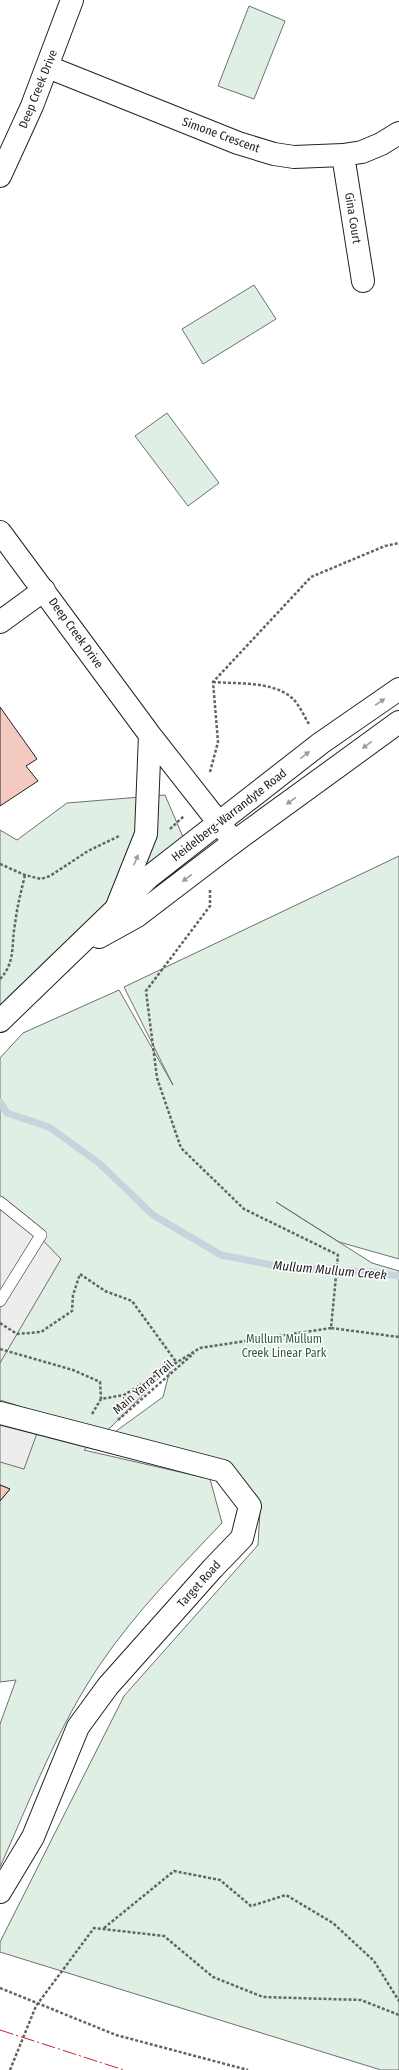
<svg xmlns="http://www.w3.org/2000/svg" width="399" height="2070" font-family="'Fira Sans Condensed',sans-serif">
<rect width="100%" height="100%" fill="#fff"/>
<path fill="#e0efe3" stroke="#6f6f6f" d="M249,6l36,15 -31,78 -36,-13z
M254,285l22,34 -73,45 -21,-35z
M167,413l52,70 -31,23 -53,-70z
M165,795l18,42 -183,184v-191l17,10 50,-37z
M399,856v403l-60,-17 -63,-40 96,61 27,8v799h-18l-381,-118v-10l124,-246 134,-151 2,-34 -31,-45 -117,-32 51,-37 8,-31 -59,60 -28,24 126,29 12,44c-42,44 -86,89 -121,140 -43,63 -70,135 -101,204v-143l16,-44 -16,2v-181l10,-12 -10,-4v-427l23,-25 96,-43 54,95 -49,-98z"/>
<path fill="#ededed" stroke="#6f6f6f" d="M0,1196l61,63 -61,104z
M0,1400l44,14 -20,55 -24,-7z"/>
<g fill="none" stroke-linecap="round" stroke-linejoin="round">
<path stroke="#c7d3dd" stroke-width="7" d="M0,1102l7,11 42,14 50,36 54,52 68,40 66,13 83,4 29,4"/>
</g>
<path fill="#f3c9c0" stroke="#222" d="M0,707l37,52 -11,7 12,15 -38,25z
M0,1485l10,4 -10,12z"/>
<g fill="none" stroke-linecap="round" stroke-linejoin="round">
<g stroke="#222" stroke-width="12">
<path id="lane" d="M0,1202l41,33 -41,66"/>
</g>
<g stroke="#222" stroke-width="24">
<path id="street" d="M48,67l190,76 36,11 20,3 49,-2 19,-3 19,-8 18,-11
M343,155l20,126
M0,176l32,-70 40,-106
M0,532l150,203 84,107
M0,622l44,-32
M116,909l30,-75 4,-99
M0,1413l223,58 27,35 -8,32 -29,30 -105,118 -30,41 -45,110 -33,55"/>
</g>
<g stroke="#222" stroke-width="24">
<path id="primary" d="M99,937l38,-21 97,-74 165,-120
M0,1021l149,-144 172,-134 78,-54"/>
</g>
<path stroke="#646464" stroke-width="2.5" stroke-dasharray="3 2" stroke-linecap="butt" d="M213,682c24,2 60,-1 79,16 7,6 12,18 17,26
M210,772l8,-30 -5,-60 98,-105 74,-31 14,-3
M170,829l14,-13
M0,864l25,11 16,4 9,-3 38,-25 31,-15
M210,890v16l-64,85 11,87 24,70 63,61 94,46 -7,73 68,9
M0,979c16,-17 11,-34 15,-55 2,-17 6,-32 10,-49
M0,1323l17,11 24,-2 31,-21 1,-16 7,-21 25,17 27,10 45,62
M0,1349l73,21 27,12 1,17 23,-4 76,-47 131,-20
M92,1414l9,-15
M118,1420l76,-67
M104,1928l70,-57 46,9 31,26 35,-11 47,28 41,38 25,40
M0,1988l116,47 132,35
M10,2070l26,-64 58,-78 70,8 49,41 50,20 98,3 38,15"/>
<use href="#lane" stroke="#fff" stroke-width="11"/>
<use href="#street" stroke="#fff" stroke-width="22"/>
<use href="#primary" stroke="#fff" stroke-width="22"/>
<path stroke="#c62828" stroke-width="1" stroke-dasharray="14 3 2 3" stroke-linecap="butt" d="M0,2030l124,40"/>
</g>
<defs><path id="oneway-solid" d="M-6-.8H1V-3.2L6.5 0L1 3.2V.8H-6Z"/></defs>
<g fill="#9c9c9c">
<use href="#oneway-solid" transform="translate(380 702) rotate(-34)"/>
<use href="#oneway-solid" transform="translate(367 745) rotate(144)"/>
<use href="#oneway-solid" transform="translate(305 755) rotate(-38)"/>
<use href="#oneway-solid" transform="translate(291 801) rotate(144)"/>
<use href="#oneway-solid" transform="translate(136 860) rotate(-68)"/>
<use href="#oneway-solid" transform="translate(187 878) rotate(143)"/>
</g>
<g text-anchor="middle" dominant-baseline="central" stroke-width="3" stroke-linejoin="round" paint-order="stroke">
<g font-size="12" fill="#222" stroke="#fff">
<text transform="translate(38 89) rotate(-68)">Deep Creek Drive</text>
<text transform="translate(221 135) rotate(20)">Simone Crescent</text>
<text transform="translate(353 218) rotate(81)">Gina Court</text>
<text transform="translate(76 633) rotate(54)">Deep Creek Drive</text>
<text transform="translate(229 815) rotate(-38)">Heidelberg-Warrandyte Road</text>
<text transform="translate(143 1387) rotate(-41)">Main Yarra Trail</text>
<text transform="translate(199 1584) rotate(-48)">Target Road</text>
</g>
<g font-size="12" fill="#2f5e38" stroke="#fff">
<text x="284" y="1339">Mullum Mullum<tspan x="284" dy="14">Creek Linear Park</tspan></text>
</g>
<g font-size="13" font-style="italic" fill="#222" stroke="#fff">
<text transform="translate(330 1270) rotate(5)">Mullum Mullum Creek</text>
</g>
</g>
</svg>
